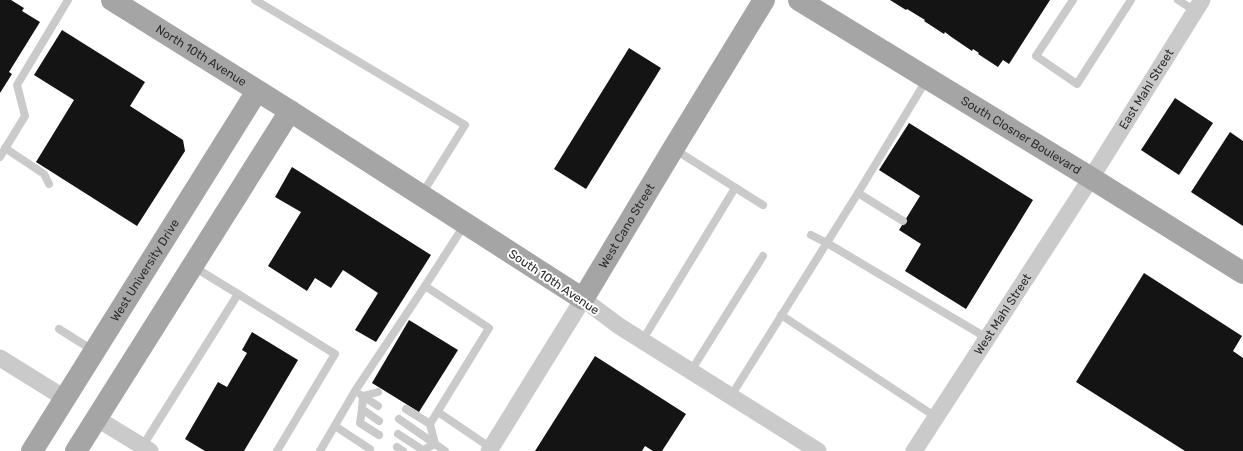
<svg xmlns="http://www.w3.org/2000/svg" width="1243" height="451" font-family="Rubik,sans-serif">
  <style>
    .building { fill: #141414 }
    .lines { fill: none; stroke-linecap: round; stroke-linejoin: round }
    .lane { stroke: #cacaca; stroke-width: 8 }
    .street { stroke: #cacaca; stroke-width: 17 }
    .primary { stroke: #a5a5a5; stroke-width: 22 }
    .labels { text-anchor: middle; stroke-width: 4; stroke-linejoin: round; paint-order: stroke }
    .street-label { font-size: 12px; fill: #2d2d2d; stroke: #fff }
  </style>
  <rect width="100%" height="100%" fill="#fff"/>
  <g class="building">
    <path d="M 0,0 L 11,0 L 24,8 L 22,11 L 40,22 L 9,72 L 12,74 L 0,93 Z"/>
    <path d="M 890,0 L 1050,0 L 1009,64 L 1003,60 L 998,67 L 978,54 L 979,53 L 973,49 L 972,51 L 950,36 L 945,32 L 944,34 L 924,21 L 925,20 L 907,9 L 906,10 Z"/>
    <path d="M 62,30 L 145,82 L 130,106 L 183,140 L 185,151 L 137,226 L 36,162 L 74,100 L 34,75 Z"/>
    <path d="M 629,48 L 661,68 L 586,189 L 554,169 Z"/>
    <path d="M 1175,98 L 1213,123 L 1179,175 L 1141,150 Z"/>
    <path d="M 909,123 L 1033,200 L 966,309 L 905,271 L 921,244 L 899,230 L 920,196 L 879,170 Z"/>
    <path d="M 1230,132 L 1243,141 L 1243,226 L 1191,192 Z"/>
    <path d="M 292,167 L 431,255 L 376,342 L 355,330 L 378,293 L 343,270 L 331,288 L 315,278 L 307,291 L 268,266 L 301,212 L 275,197 Z"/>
    <path d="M 1144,273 L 1242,336 L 1233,351 L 1243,358 L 1243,451 L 1185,451 L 1076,382 Z"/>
    <path d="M 409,320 L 458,350 L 419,412 L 372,383 Z"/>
    <path d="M 252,332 L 298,360 L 244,451 L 205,451 L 185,439 L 218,382 L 227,387 L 247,353 L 242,350 Z"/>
    <path d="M 595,356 L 686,414 L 662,451 L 653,451 L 645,446 L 642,451 L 535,451 Z"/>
  </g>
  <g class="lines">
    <g class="lane">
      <path d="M 255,0 L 465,125 L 422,194"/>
      <path d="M 1073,0 L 1036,56 L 1077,84 L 1131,0"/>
      <path d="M 1178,0 L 1195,11"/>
      <path d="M 5,148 L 44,174 L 49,184"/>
      <path d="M 674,149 L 763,205"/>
      <path d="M 0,157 L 25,116 L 17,85 L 68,0"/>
      <path d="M 858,193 L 903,221"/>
      <path d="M 811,235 L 827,243 L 987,338"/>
      <path d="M 238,294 L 335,354 L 277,451"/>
      <path d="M 781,315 L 936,417"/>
      <path d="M 59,329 L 94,351"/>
      <path d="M 642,341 L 735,188"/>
      <path d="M 691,371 L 763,256"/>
      <path d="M 378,392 L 363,396 L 362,409 L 379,421"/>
      <path d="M 361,395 L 378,406"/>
      <path d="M 731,396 L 858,193 L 927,79"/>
      <path d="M 362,409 L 360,423 L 379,435"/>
      <path d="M 406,409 L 430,424 L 435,444 L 445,451"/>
      <path d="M 438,412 L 491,448"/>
      <path d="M 430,424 L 489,328 L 425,286 L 465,224"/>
      <path d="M 335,426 L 370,449"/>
      <path d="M 398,434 L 423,450 L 435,444 L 399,419"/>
      <path d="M 142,447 L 238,294 L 194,267"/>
      <path d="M 397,447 L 403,451"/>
      <path d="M 320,451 L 355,391 L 425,286"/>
    </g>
    <g class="street">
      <path d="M 0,358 L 66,399"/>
      <path d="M 96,418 L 150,451"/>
      <path d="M 489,451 L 583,299 L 619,326 L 818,451"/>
      <path id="s1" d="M 914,451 L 1091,178 L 1202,0"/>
    </g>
    <g class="primary">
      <path id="s2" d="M 112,0 L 290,111 L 583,299 L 673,149 L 764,0"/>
      <path id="s3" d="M 799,0 L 1091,178 L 1243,273"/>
      <path id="s4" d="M 32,451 L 257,91"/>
      <path d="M 76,451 L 290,111"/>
    </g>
  </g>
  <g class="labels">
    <g class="street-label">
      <text dy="4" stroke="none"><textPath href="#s2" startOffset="105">North 10th Avenue</textPath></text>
      <text dy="4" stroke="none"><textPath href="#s1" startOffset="430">East Mahl Street</textPath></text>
      <text dy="4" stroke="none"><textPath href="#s3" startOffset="260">South Closner Boulevard</textPath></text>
      <text dy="4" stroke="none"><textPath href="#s2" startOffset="643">West Cano Street</textPath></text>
      <text dy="4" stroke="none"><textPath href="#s4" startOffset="213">West University Drive</textPath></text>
      <text transform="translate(554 282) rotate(34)" y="4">South 10th Avenue</text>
      <text dy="4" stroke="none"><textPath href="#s1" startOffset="163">West Mahl Street</textPath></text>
    </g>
  </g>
</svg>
